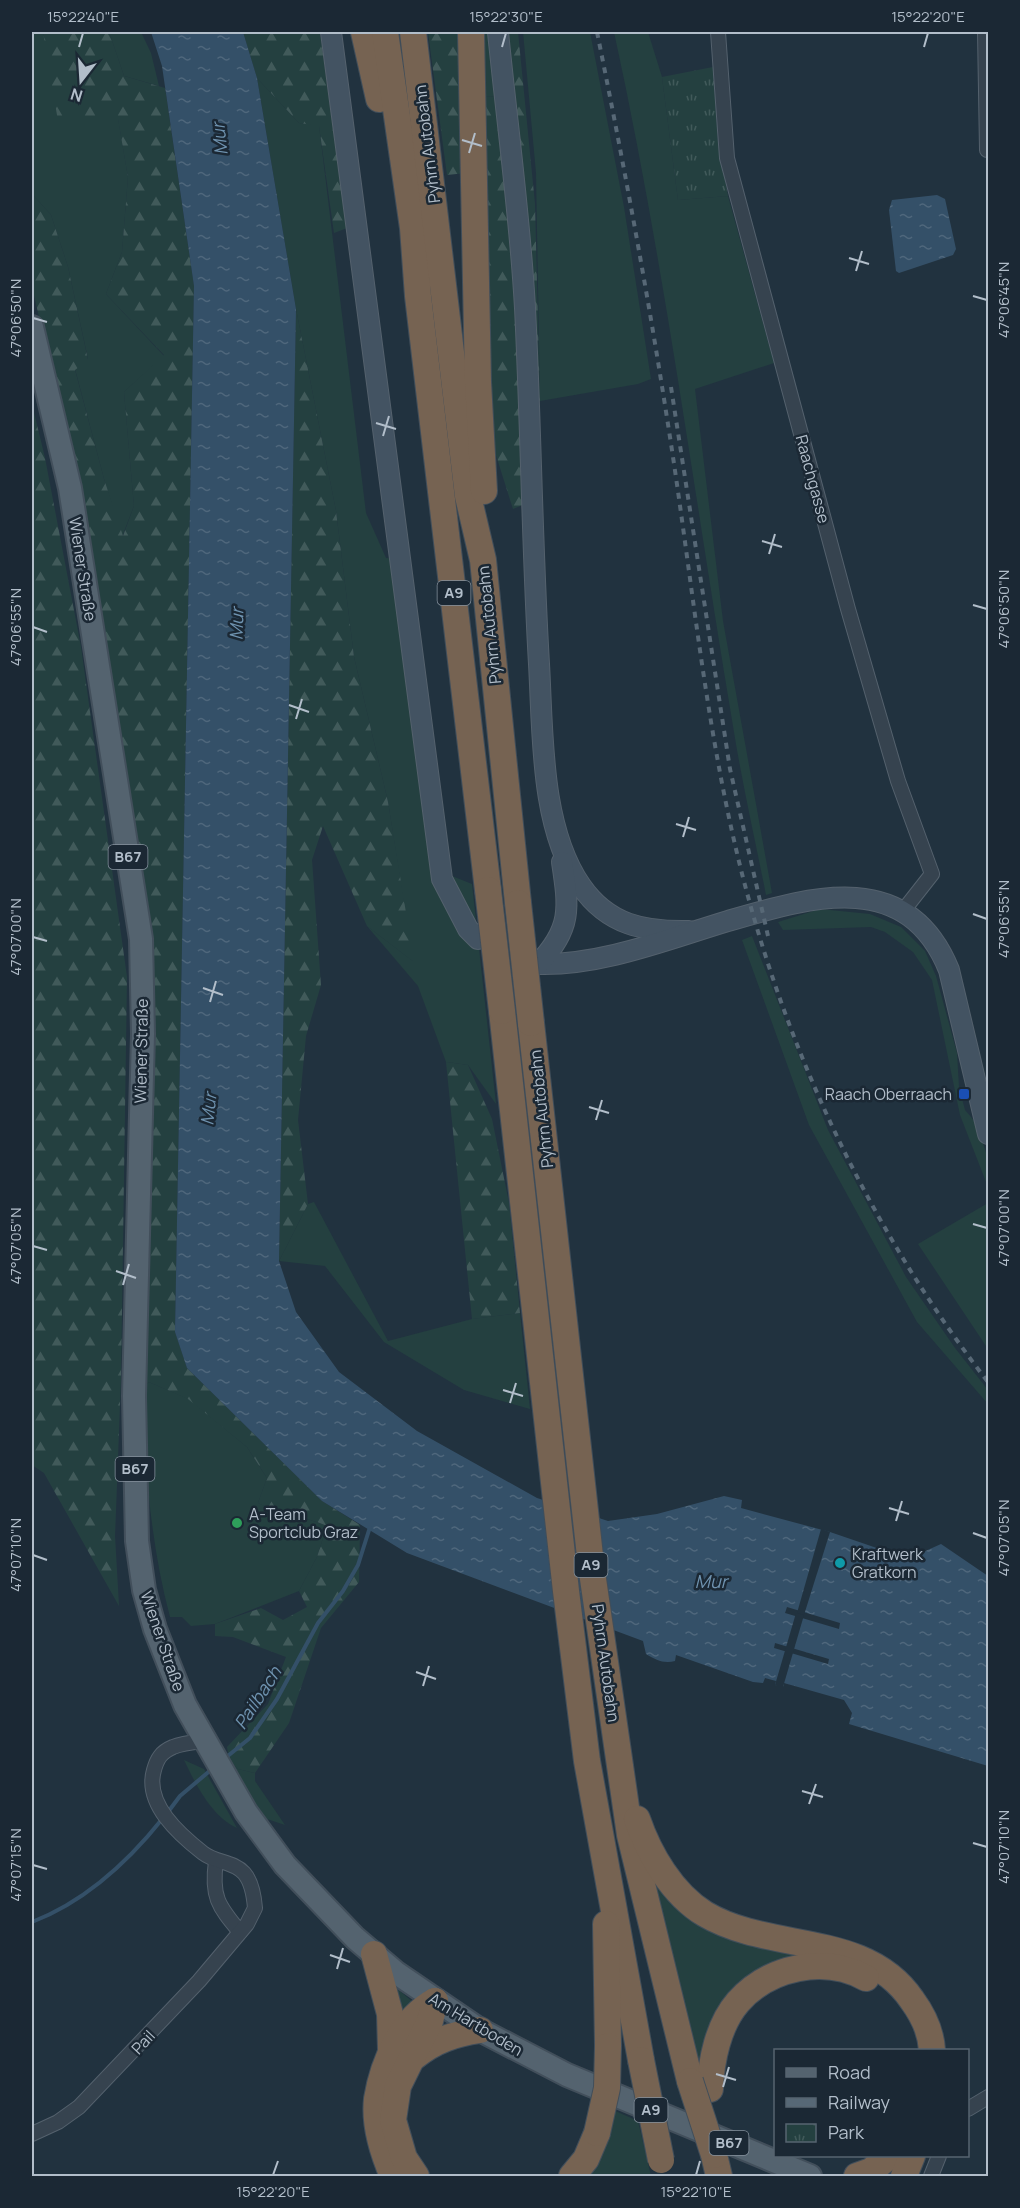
<svg xmlns="http://www.w3.org/2000/svg" width="1020" height="2208" font-family="Manrope,sans-serif">
  <style>
    .grass { fill: #244040 }
    .forest { fill: url(#forest-firs) }
    .park { fill: url(#park-tufts) }
    .water { fill: url(#water-ripples); fill-rule: evenodd }
    .pier { fill: #21323f }
    .lines { fill: none; stroke-linecap: round; stroke-linejoin: round }
    .stream { stroke: #345068; stroke-width: 4 }
    .minor-casing { stroke: #54616d; stroke-width: 16 }
    .secondary-casing { stroke: #54616d; stroke-width: 22 }
    .primary-casing { stroke: #424f5b; stroke-width: 26 }
    .motorway-casing { stroke: #414e5a; stroke-width: 28 }
    .minor { stroke: #36434f; stroke-width: 14 }
    .secondary { stroke: #435362; stroke-width: 20 }
    .primary { stroke: #54636f; stroke-width: 22 }
    .motorway { stroke: #766352; stroke-width: 26 }
    .rail { stroke: #576876; stroke-width: 4; stroke-dasharray: 6 6; stroke-linecap: butt }
    .motorway-bridge-casing { stroke: #414e5a; stroke-width: 28; stroke-linecap: butt }
    .motorway-bridge { stroke: #766352; stroke-width: 26 }
    .ticks { fill: none; stroke: #b2beca; stroke-width: 2 }
    .transit-dot { fill: #1a4fb4; stroke: #1b2834; stroke-width: 2 }
    .leisure-dot { fill: #2e9e5b; stroke: #1b2834; stroke-width: 2 }
    .culture-dot { fill: #0f9aa8; stroke: #1b2834; stroke-width: 2 }
    .labels { text-anchor: middle; stroke-width: 5; stroke-linejoin: round; paint-order: stroke }
    .shield { fill: #1b2834; stroke: #85919d; stroke-width: 1.5 }
    .shield-label { font-size: 15px; font-weight: bold; fill: #b2beca }
    .street-label { font-size: 16px; fill: #b2beca; stroke: #1b2834 }
    .poi-label { font-size: 16px; fill: #b2beca; stroke: #1b2834; text-anchor: start }
    .water-label { font-size: 18px; font-style: italic; fill: #6f93b0; stroke: #1b2834 }
    .neatline { fill: none; stroke: #b2beca; stroke-width: 2 }
    .ticks-label { font-size: 15px; text-anchor: middle; fill: #b2beca }
  </style>
  <defs>
    <pattern id="forest-firs" width="22" height="20" patternUnits="userSpaceOnUse" patternTransform="scale(1.5)"><rect width="22" height="20" fill="#244040"/><path d="M5 1l3.5 6h-7zM16 11l3.5 6h-7z" fill="#415a5a"/></pattern>
    <pattern id="park-tufts" width="24" height="20" patternUnits="userSpaceOnUse" patternTransform="scale(1.5)"><rect width="24" height="20" fill="#244040"/><path d="M3 7l-1-3M5 7V3M7 7l1-3M15 17l-1-3M17 17v-4M19 17l1-3" fill="none" stroke="#415a5a"/></pattern>
    <pattern id="water-ripples" width="26" height="14" patternUnits="userSpaceOnUse" patternTransform="scale(1.5)"><rect width="26" height="14" fill="#345068"/><path d="M2 4q2-2 4 0t4 0M15 11q2-2 4 0t4 0" fill="none" stroke="#4f677c"/></pattern>
  </defs>
  <rect width="100%" height="100%" fill="#21323f"/>
  <g class="grass">
    <path d="M 32,32 L 43,32 L 48,51 L 118,118 L 128,177 L 122,252 L 106,294 L 164,356 L 124,392 L 134,506 L 122,537 L 104,479 L 75,369 L 88,359 L 68,267 L 51,215 L 32,194 Z"/>
    <path d="M 109,32 L 141,32 L 151,53 L 159,86 L 124,76 Z"/>
    <path d="M 480,32 L 491,32 L 498,97 L 483,96 Z"/>
    <path d="M 523,32 L 590,32 L 624,207 L 651,379 L 638,384 L 540,401 L 536,173 Z"/>
    <path d="M 614,32 L 648,32 L 662,77 L 678,200 L 728,196 L 774,363 L 695,389 L 723,621 L 772,893 L 766,895 C 755,839 742,783 733,726 C 694,494 664,261 614,32 Z"/>
    <path d="M 257,78 L 299,123 L 319,125 L 366,513 L 386,558 L 408,559 L 452,876 L 472,884 L 496,1104 L 468,1065 L 446,1062 L 418,986 L 367,926 L 413,961 L 388,802 L 354,657 L 336,511 L 296,309 Z"/>
    <path d="M 820,909 L 870,914 L 901,927 L 925,951 L 936,976 L 957,1053 L 959,1087 L 965,1110 L 977,1124 L 988,1159 L 988,1187 L 960,1115 L 932,980 L 913,952 L 885,932 L 871,927 L 783,930 L 778,922 Z"/>
    <path d="M 752,936 L 828,1130 L 906,1277 L 955,1348 L 988,1390 L 988,1404 L 917,1322 L 809,1125 L 742,940 Z"/>
    <path d="M 314,1202 L 388,1341 L 472,1319 L 520,1313 L 530,1409 L 464,1390 L 384,1342 L 325,1266 L 279,1261 L 308,1204 Z"/>
    <path d="M 988,1203 L 988,1349 L 918,1244 Z"/>
    <path d="M 149,1382 L 189,1399 L 247,1447 L 267,1478 L 258,1503 C 281,1514 303,1516 327,1526 L 317,1557 L 299,1591 L 215,1624 L 191,1626 L 182,1617 L 170,1617 C 150,1542 145,1466 142,1389 Z"/>
    <path d="M 216,1751 L 238,1769 L 255,1773 L 255,1781 L 285,1825 L 261,1817 Z"/>
    <path d="M 184,1760 L 204,1769 L 237,1828 C 212,1817 196,1785 184,1760 Z"/>
    <path d="M 654,1879 L 667,1889 L 871,1969 L 912,2017 L 880,1980 L 767,1971 L 701,2080 Z"/>
    <path d="M 394,1986 L 414,2003 L 400,2025 Z"/>
    <path d="M 613,2110 L 638,2121 L 651,2176 L 584,2176 Z"/>
  </g>
  <g class="forest">
    <path d="M 43,32 L 109,32 L 124,76 L 165,88 L 194,286 L 175,1332 L 187,1368 L 322,1501 L 360,1525 L 359,1582 L 321,1628 L 289,1723 L 255,1773 L 238,1769 L 230,1762 L 227,1747 L 268,1704 L 286,1657 L 233,1637 L 215,1636 L 215,1624 L 261,1608 L 283,1620 L 307,1607 L 299,1591 L 317,1557 L 327,1526 C 302,1515 282,1515 258,1503 L 267,1478 L 247,1447 L 188,1399 L 149,1382 L 142,1389 L 143,893 L 88,526 L 32,287 L 32,194 L 51,215 L 68,267 L 88,360 L 75,370 L 104,479 L 123,536 L 134,506 L 124,392 L 164,355 L 106,294 L 122,252 L 128,177 L 118,119 L 58,121 Z"/>
    <path d="M 243,32 L 320,32 L 347,228 L 334,233 L 319,126 L 299,123 L 257,78 Z"/>
    <path d="M 428,32 L 460,32 L 466,173 L 447,175 Z"/>
    <path d="M 504,32 L 518,32 L 535,204 L 540,401 L 533,400 Z"/>
    <path d="M 483,96 L 498,97 L 515,273 L 525,504 L 513,509 L 489,433 Z"/>
    <path d="M 296,309 L 336,511 L 354,657 L 388,802 L 414,962 L 367,926 L 323,826 L 312,860 L 321,985 L 306,1036 L 298,1120 L 308,1204 L 279,1261 Z"/>
    <path d="M 32,404 L 45,458 L 81,647 L 127,977 L 121,1379 L 115,1536 L 119,1606 L 44,1473 L 32,1465 Z"/>
    <path d="M 446,1062 L 468,1065 L 492,1119 L 509,1203 L 520,1313 L 472,1319 Z"/>
  </g>
  <path class="park" d="M 713,67 L 718,142 L 728,196 L 678,200 L 662,77 Z"/>
  <g class="water">
    <path d="M 151,32 L 243,32 L 257,78 L 296,309 L 279,1261 L 296,1312 L 339,1372 L 417,1431 L 537,1498 L 608,1521 L 657,1514 L 724,1496 L 742,1500 L 741,1508 L 830,1532 L 903,1557 L 921,1553 L 941,1544 L 988,1576 L 988,1766 L 849,1724 L 852,1713 L 844,1700 L 784,1683 L 783,1687 L 775,1685 L 776,1681 L 765,1678 L 763,1683 L 753,1682 L 676,1655 L 675,1661 C 664,1664 656,1660 646,1654 L 643,1641 L 407,1553 L 322,1501 L 187,1368 L 175,1332 L 194,286 L 162,66 ZM 787,1607 L 840,1623 L 839,1629 L 785,1613 ZM 775,1643 L 829,1659 L 828,1664 L 774,1648 Z"/>
    <path d="M 937,195 L 945,199 L 956,249 L 953,255 L 899,273 L 896,271 L 889,210 L 892,200 Z"/>
  </g>
  <g class="pier">
    <path d="M 821,1529 L 830,1532 L 804,1615 L 797,1613 Z"/>
    <path d="M 796,1613 L 804,1615 L 783,1687 L 779,1687 L 775,1685 Z"/>
  </g>
  <g class="lines">
    <g class="stream">
      <path d="M 224,1759 L 250,1738 L 277,1699 L 318,1623 L 343,1591 L 358,1565 L 370,1527"/>
      <path d="M 168,1812 L 180,1796 L 212,1769"/>
      <path d="M 32,1922 C 84,1902 128,1862 163,1818"/>
    </g>
    <defs>
      <g id="minor">
        <path d="M 718,32 L 727,158 L 848,609 L 898,781 L 932,874 L 903,911"/>
        <path d="M 985,32 L 987,150"/>
        <path d="M 216,1861 C 211,1896 218,1906 240,1932"/>
        <path d="M 968,2109 L 988,2097"/>
        <path d="M 32,2134 L 58,2122 L 79,2107 L 199,1981 L 247,1924 L 255,1908 C 254,1896 252,1882 244,1873 C 233,1861 216,1863 203,1853 C 180,1835 144,1804 154,1770 C 157,1759 161,1752 173,1747 C 182,1743 195,1742 205,1741"/>
        <path d="M 931,2176 L 939,2156"/>
      </g>
      <g id="secondary">
        <path d="M 331,32 L 442,879 L 468,929 L 478,939"/>
        <path d="M 498,32 C 507,123 520,216 525,308 C 531,427 532,545 539,664 C 543,733 540,827 581,886 C 608,925 644,932 689,931"/>
        <path d="M 538,964 C 601,966 668,939 728,921 C 811,897 907,867 949,970 L 988,1134"/>
        <path d="M 538,964 C 572,929 569,908 562,862"/>
      </g>
      <path id="primary" d="M 32,327 L 70,488 L 141,939 L 143,1034 L 134,1396 L 137,1541 L 144,1590 L 155,1629 L 185,1705 L 246,1812 L 285,1865 L 355,1938 L 395,1972 L 480,2030 L 567,2075 L 810,2176"/>
      <g id="motorway">
        <path d="M 364,32 L 379,99"/>
        <path d="M 385,32 L 413,228 L 418,296 L 488,890"/>
        <path d="M 413,32 L 468,496 L 483,560 L 518,903"/>
        <path d="M 471,32 L 478,382 L 484,491"/>
        <path d="M 502,1011 L 566,1591 L 587,1761 L 641,2060"/>
        <path d="M 531,1023 L 591,1565 L 630,1835 L 690,2081"/>
        <path d="M 637,1819 C 649,1854 672,1894 705,1914 C 771,1953 865,1931 912,2000 C 923,2015 931,2032 932,2050"/>
        <path d="M 606,1924 L 608,2046"/>
        <path d="M 374,1954 L 390,2014 L 391,2051"/>
        <path d="M 414,2057 C 435,2040 454,2034 480,2030"/>
        <path d="M 710,2089 C 711,2061 718,2025 738,2002 C 769,1967 824,1955 866,1978"/>
        <path d="M 714,2155 L 719,2176"/>
        <path d="M 393,2176 C 383,2153 374,2125 377,2099 C 383,2062 402,2019 435,2001"/>
        <path d="M 416,2176 L 404,2158 L 393,2120 L 398,2086 L 430,2021 L 435,2001"/>
        <path d="M 572,2176 L 586,2159 L 597,2133"/>
        <path d="M 857,2176 L 871,2171 L 889,2156"/>
        <path d="M 904,2176 L 912,2156"/>
      </g>
    </defs>
    <use href="#minor" class="minor-casing"/>
    <use href="#secondary" class="secondary-casing"/>
    <use href="#primary" class="primary-casing"/>
    <use href="#motorway" class="motorway-casing"/>
    <use href="#minor" class="minor"/>
    <use href="#secondary" class="secondary"/>
    <use href="#primary" class="primary"/>
    <use href="#motorway" class="motorway"/>
    <g class="rail">
      <path d="M 597,32 C 623,160 647,289 667,418 C 690,562 703,708 736,849 C 781,1041 867,1226 988,1382"/>
      <path d="M 671,387 L 730,769 L 768,936"/>
    </g>
    <defs>
      <g id="motorway-bridge">
        <path d="M 488,890 L 502,1011"/>
        <path d="M 518,903 L 531,1023"/>
        <path d="M 641,2060 L 661,2160"/>
        <path d="M 690,2081 L 714,2155"/>
        <path d="M 597,2133 L 607,2088 L 608,2046"/>
      </g>
    </defs>
    <use href="#motorway-bridge" class="motorway-bridge-casing"/>
    <use href="#motorway-bridge" class="motorway-bridge"/>
  </g>
  <path class="ticks" d="M 79,47 L 83,33M 502,47 L 506,33M 924,47 L 928,33M 462,140 L 482,146M 469,153 L 475,133M 849,258 L 869,264M 856,271 L 862,251M 973,296 L 987,300M 33,318 L 47,322M 376,423 L 396,429M 383,436 L 389,416M 762,541 L 782,547M 769,554 L 775,534M 973,605 L 987,609M 33,627 L 47,632M 289,705 L 309,712M 296,719 L 302,699M 676,824 L 696,830M 683,837 L 689,817M 973,914 L 987,919M 33,937 L 47,941M 203,988 L 223,995M 210,1002 L 216,981M 589,1107 L 609,1113M 596,1120 L 602,1100M 973,1224 L 987,1228M 33,1246 L 47,1250M 116,1271 L 136,1278M 123,1285 L 129,1264M 503,1390 L 523,1396M 510,1403 L 516,1383M 889,1508 L 909,1514M 896,1521 L 902,1501M 973,1533 L 987,1538M 33,1555 L 47,1560M 416,1672 L 436,1679M 423,1686 L 429,1666M 802,1791 L 823,1797M 809,1804 L 816,1784M 973,1843 L 987,1847M 33,1865 L 47,1869M 330,1955 L 350,1962M 337,1969 L 343,1948M 716,2074 L 736,2080M 723,2087 L 729,2067M 273,2175 L 278,2161M 696,2175 L 700,2161"/>
  <rect class="transit-dot" x="958" y="1088" width="12" height="12" rx="3"/>
  <circle class="leisure-dot" cx="237" cy="1523" r="6"/>
  <circle class="culture-dot" cx="840" cy="1563" r="6"/>
  <g class="labels">
    <g class="shield">
      <rect x="437.5" y="581" width="33" height="24" rx="4.5"/>
      <rect x="108.5" y="845" width="39" height="24" rx="4.5"/>
      <rect x="115.5" y="1457" width="39" height="24" rx="4.5"/>
      <rect x="574.5" y="1553" width="33" height="24" rx="4.5"/>
      <rect x="634.5" y="2098" width="33" height="24" rx="4.5"/>
      <rect x="709.5" y="2131" width="39" height="24" rx="4.5"/>
    </g>
    <g class="shield-label">
      <text x="454" y="598">A9</text>
      <text x="128" y="862">B67</text>
      <text x="135" y="1474">B67</text>
      <text x="591" y="1570">A9</text>
      <text x="651" y="2115">A9</text>
      <text x="729" y="2148">B67</text>
    </g>
    <g class="street-label">
      <text transform="translate(427 144) rotate(-97)" y="6">Pyhrn Autobahn</text>
      <text transform="translate(813 479) rotate(75)" y="6">Raachgasse</text>
      <text transform="translate(83 569) rotate(81)" y="6">Wiener Straße</text>
      <text transform="translate(489 625) rotate(-96)" y="6">Pyhrn Autobahn</text>
      <text transform="translate(141 1051) rotate(-89)" y="6">Wiener Straße</text>
      <text transform="translate(541 1109) rotate(-96)" y="6">Pyhrn Autobahn</text>
      <text transform="translate(163 1641) rotate(71)" y="6">Wiener Straße</text>
      <text transform="translate(606 1663) rotate(82)" y="6">Pyhrn Autobahn</text>
      <text transform="translate(476 2024) rotate(31)" y="6">Am Hartboden</text>
      <text transform="translate(143 2042) rotate(-47)" y="6">Pail</text>
    </g>
    <g class="poi-label">
      <text x="952" y="1100" text-anchor="end">Raach Oberraach</text>
      <text x="249" y="1520">A-Team<tspan x="249" dy="18">Sportclub Graz</tspan></text>
      <text x="852" y="1560">Kraftwerk<tspan x="852" dy="18">Gratkorn</tspan></text>
    </g>
    <g class="water-label">
      <text transform="translate(220 139) rotate(-96)" y="6">Mur</text>
      <text transform="translate(237 624) rotate(-88)" y="6">Mur</text>
      <text transform="translate(209 1109) rotate(-84)" y="6">Mur</text>
      <text x="711" y="1588">Mur</text>
      <text transform="translate(258 1698) rotate(-57)" y="6">Pailbach</text>
    </g>
  </g>
  <rect width="1020" height="2208" fill="none" stroke="#1b2834" stroke-width="66"/>
  <rect x="774" y="2049" width="195" height="108" fill="#1b2834" stroke="#576470" stroke-width="1.5"/>
  <rect x="786" y="2068" width="30" height="9" fill="#54636f" stroke="#576470" stroke-width="1.5"/>
  <text x="828" y="2079" font-size="18" fill="#b2beca">Road</text>
  <rect x="786" y="2098" width="30" height="9" fill="#576876" stroke="#576470" stroke-width="1.5"/>
  <text x="828" y="2109" font-size="18" fill="#b2beca">Railway</text>
  <rect x="786" y="2124" width="30" height="18" fill="url(#park-tufts)" stroke="#576470" stroke-width="1.5"/>
  <text x="828" y="2139" font-size="18" fill="#b2beca">Park</text>
  <g transform="translate(81 81) rotate(197)" stroke="#1b2834" stroke-width="4.5" paint-order="stroke">
  <path d="M0-4.5L10 22L0 15L-10 22Z" fill="#b2beca"/>
  <text y="-9" font-size="16" font-weight="bold" text-anchor="middle" fill="#b2beca">N</text>
  </g>
  <rect x="33" y="33" width="954" height="2142" class="neatline"/>
  <g class="ticks-label">
    <text x="83" y="22">15°22'40"E</text>
    <text x="506" y="22">15°22'30"E</text>
    <text x="928" y="22">15°22'20"E</text>
    <text transform="translate(1004 300) rotate(-90)" y="5">47°06'45"N</text>
    <text transform="translate(16 318) rotate(-90)" y="5">47°06'50"N</text>
    <text transform="translate(1004 609) rotate(-90)" y="5">47°06'50"N</text>
    <text transform="translate(16 627) rotate(-90)" y="5">47°06'55"N</text>
    <text transform="translate(1004 919) rotate(-90)" y="5">47°06'55"N</text>
    <text transform="translate(16 937) rotate(-90)" y="5">47°07'00"N</text>
    <text transform="translate(1004 1228) rotate(-90)" y="5">47°07'00"N</text>
    <text transform="translate(16 1246) rotate(-90)" y="5">47°07'05"N</text>
    <text transform="translate(1004 1538) rotate(-90)" y="5">47°07'05"N</text>
    <text transform="translate(16 1555) rotate(-90)" y="5">47°07'10"N</text>
    <text transform="translate(1004 1847) rotate(-90)" y="5">47°07'10"N</text>
    <text transform="translate(16 1865) rotate(-90)" y="5">47°07'15"N</text>
    <text x="273" y="2197">15°22'20"E</text>
    <text x="696" y="2197">15°22'10"E</text>
  </g>
</svg>
